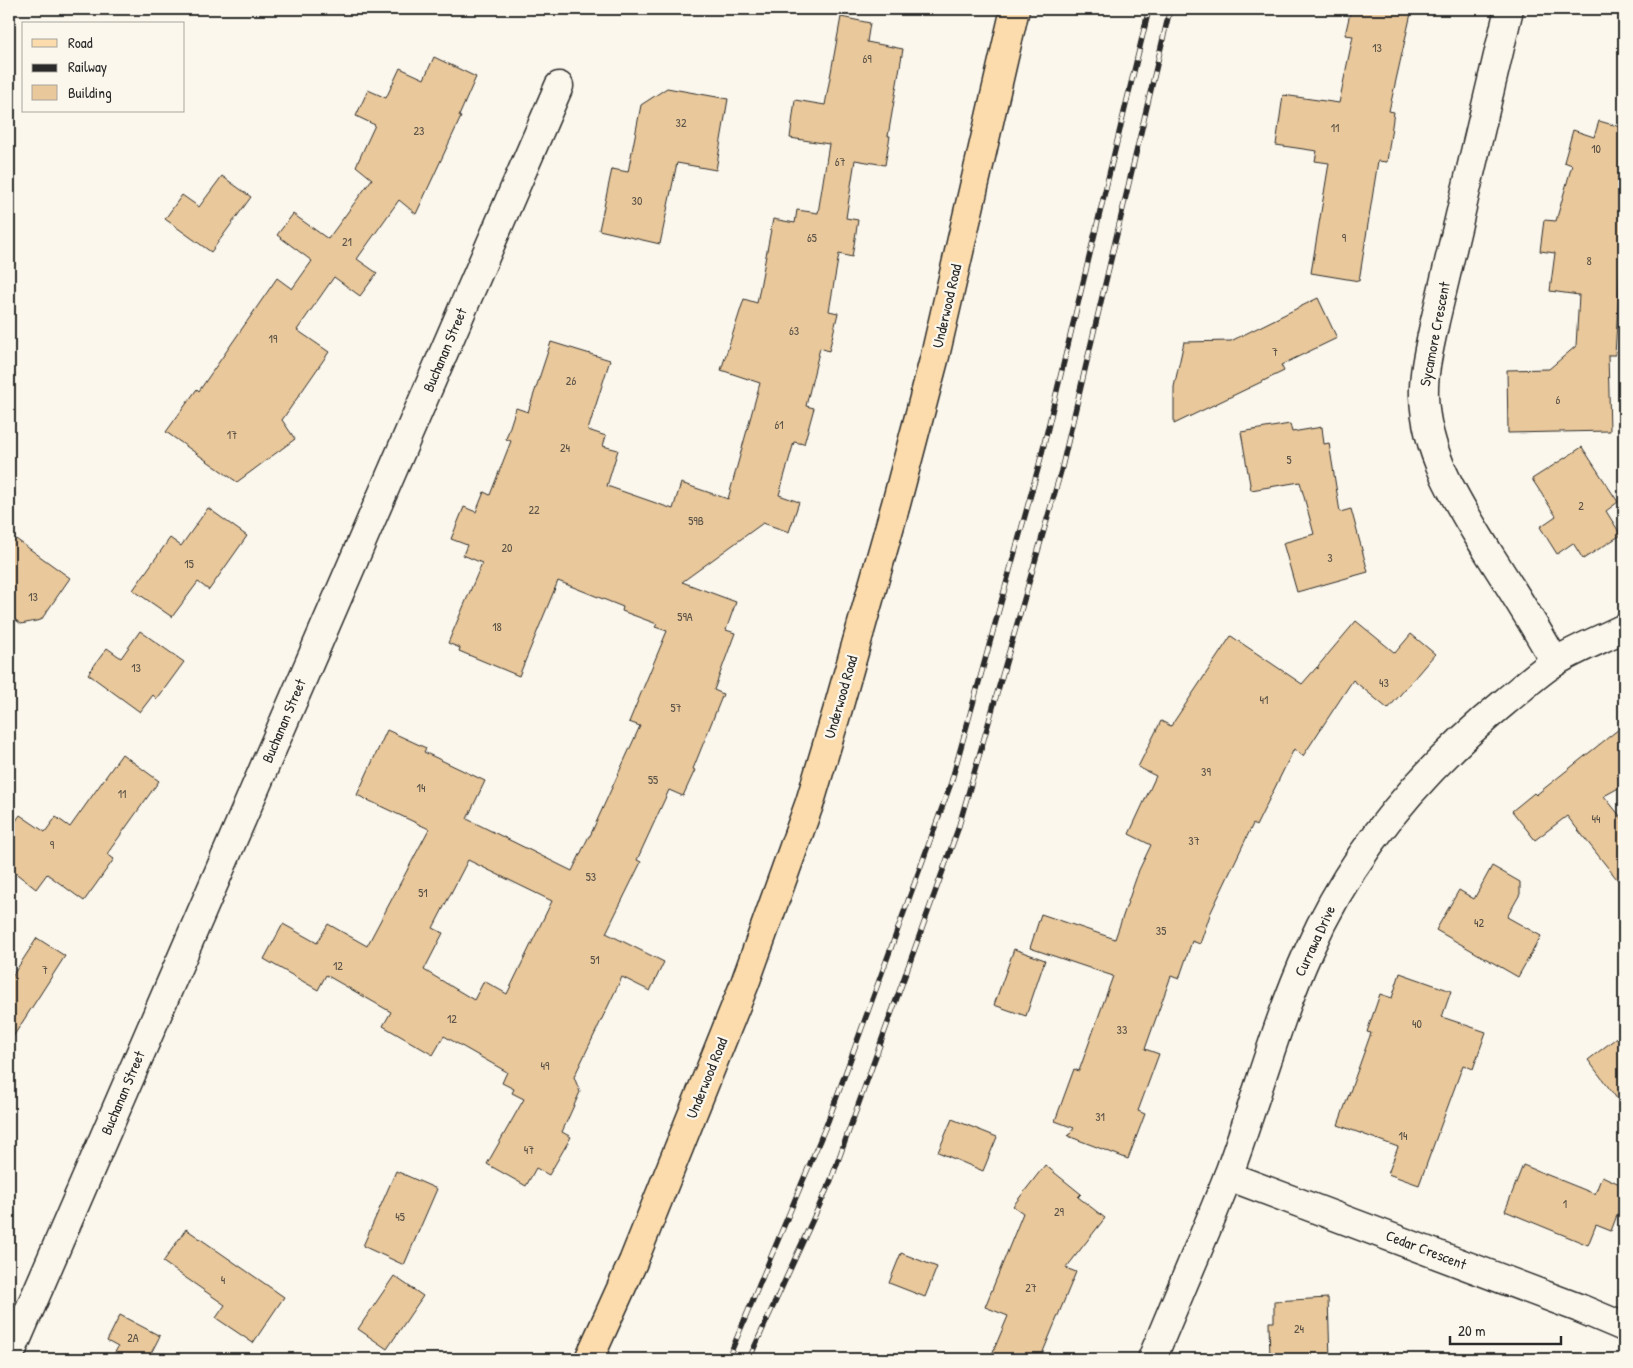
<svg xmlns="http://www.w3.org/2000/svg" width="1633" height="1368" font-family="'Patrick Hand',sans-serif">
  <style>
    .building { fill: #e9c89b; stroke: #2b2b2b; fill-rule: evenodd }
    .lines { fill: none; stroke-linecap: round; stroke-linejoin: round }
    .minor-casing { stroke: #2b2b2b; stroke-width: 31 }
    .major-casing { stroke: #2b2b2b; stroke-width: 31 }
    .minor { stroke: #fbf7ec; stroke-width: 28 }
    .major { stroke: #fcdcac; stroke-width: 28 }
    .rail-casing { stroke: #2b2b2b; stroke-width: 5.5 }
    .rail { stroke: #fbf7ec; stroke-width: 4; stroke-dasharray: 11; stroke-linecap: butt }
    .labels { text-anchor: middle; stroke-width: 4.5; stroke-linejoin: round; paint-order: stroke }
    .number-label { font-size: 12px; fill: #5a5247 }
    .street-label { font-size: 15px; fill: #2b2b2b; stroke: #fbf7ec }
  </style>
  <rect width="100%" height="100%" fill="#fbf7ec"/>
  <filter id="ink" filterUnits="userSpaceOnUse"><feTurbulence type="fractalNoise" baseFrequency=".02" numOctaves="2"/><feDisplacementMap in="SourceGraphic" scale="10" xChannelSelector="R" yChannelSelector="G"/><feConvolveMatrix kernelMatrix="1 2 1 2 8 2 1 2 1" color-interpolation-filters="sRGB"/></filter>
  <g filter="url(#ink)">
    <g class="building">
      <path d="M 1351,9 L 1412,9 L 1389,111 L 1394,112 L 1387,162 L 1378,161 L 1359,281 L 1311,273 L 1329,163 L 1315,161 L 1317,151 L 1276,145 L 1283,95 L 1339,103 L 1353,36 L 1345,35 Z"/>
      <path d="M 841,17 L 870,23 L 867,42 L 903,49 L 888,136 L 890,136 L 885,165 L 855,160 L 846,218 L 858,220 L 852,257 L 839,254 L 829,311 L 838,313 L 829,351 L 820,348 L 806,406 L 814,408 L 804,444 L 794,442 L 779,495 L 799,502 L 789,532 L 763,523 L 682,582 L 736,602 L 726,630 L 735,633 L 714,690 L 723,694 L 693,769 L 695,770 L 683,796 L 669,790 L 637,860 L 641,862 L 606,933 L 664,962 L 650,991 L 622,977 L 574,1077 L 580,1092 L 562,1132 L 571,1137 L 549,1175 L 536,1168 L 526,1186 L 487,1164 L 524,1099 L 512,1093 L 514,1089 L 502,1083 L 507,1072 L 444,1036 L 433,1055 L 383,1026 L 391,1012 L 326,975 L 318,990 L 264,959 L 283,924 L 317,943 L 328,924 L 367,946 L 429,829 L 357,795 L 387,730 L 426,748 L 424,752 L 485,781 L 467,819 L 572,871 L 589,836 L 590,836 L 640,726 L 629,722 L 667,631 L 655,627 L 657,624 L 622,611 L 623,607 L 558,581 L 519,676 L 459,651 L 460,648 L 448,643 L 482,563 L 463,555 L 467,545 L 451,539 L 464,507 L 476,512 L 484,492 L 490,495 L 511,441 L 506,439 L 516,408 L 528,412 L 551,342 L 610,360 L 588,430 L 606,436 L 603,446 L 618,450 L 607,486 L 673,509 L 681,483 L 728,499 L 760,383 L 721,370 L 744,299 L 757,303 L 773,219 L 795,223 L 797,210 L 818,213 L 829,144 L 790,138 L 795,100 L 825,105 ZM 468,860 L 552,901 L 507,994 L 484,981 L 474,1000 L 424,970 L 443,933 L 433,928 Z"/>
      <path d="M 434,57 L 476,77 L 459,116 L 461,117 L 416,214 L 399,200 L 357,259 L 377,273 L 360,296 L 334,277 L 297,330 L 329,352 L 282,420 L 295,439 L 237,482 L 166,432 L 197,389 L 199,391 L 277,278 L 292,289 L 312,261 L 277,235 L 293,214 L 328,239 L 372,179 L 356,166 L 375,125 L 356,116 L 368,90 L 386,98 L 400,68 L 424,79 Z"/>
      <path d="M 667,88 L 728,99 L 716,170 L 677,163 L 660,244 L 599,230 L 612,169 L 628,172 L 641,105 Z"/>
      <path d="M 1599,121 L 1624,128 L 1624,272 L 1620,272 L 1615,355 L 1608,355 L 1610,431 L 1508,433 L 1507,370 L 1549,369 L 1576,346 L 1579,295 L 1550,291 L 1555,253 L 1540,251 L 1544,220 L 1556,221 L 1572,165 L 1564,162 L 1573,130 L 1594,137 Z"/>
      <path d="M 222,176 L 251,197 L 211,252 L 165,219 L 182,195 L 199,207 Z"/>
      <path d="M 1318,298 L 1337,338 L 1281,365 L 1284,371 L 1174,424 L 1174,387 L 1184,342 L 1231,341 Z"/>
      <path d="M 1290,424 L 1292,432 L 1322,427 L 1324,444 L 1329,443 L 1340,512 L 1351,509 L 1368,572 L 1297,592 L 1283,543 L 1314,534 L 1300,482 L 1251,490 L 1241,432 Z"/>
      <path d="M 1582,447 L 1618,502 L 1606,511 L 1621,535 L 1583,559 L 1573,543 L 1557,554 L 1540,527 L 1556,516 L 1532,479 Z"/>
      <path d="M 208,508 L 247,536 L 209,590 L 198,582 L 172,617 L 133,590 L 170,538 L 181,546 Z"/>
      <path d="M 9,534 L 70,578 L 41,620 L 21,624 L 9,615 Z"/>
      <path d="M 1356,621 L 1395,653 L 1411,634 L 1435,654 L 1388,709 L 1353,680 L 1303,756 L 1294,749 L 1256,826 L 1253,824 L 1211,912 L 1200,944 L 1192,941 L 1179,979 L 1171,976 L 1145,1049 L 1159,1054 L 1138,1111 L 1145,1114 L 1128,1159 L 1068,1136 L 1074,1128 L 1055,1121 L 1074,1069 L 1079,1071 L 1113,976 L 1030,948 L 1041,914 L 1115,939 L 1139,870 L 1151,845 L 1129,834 L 1156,776 L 1138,767 L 1161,721 L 1171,726 L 1231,636 L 1302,684 L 1317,667 L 1318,669 L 1318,666 Z"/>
      <path d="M 140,631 L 184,662 L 157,699 L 153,695 L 140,712 L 88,674 L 107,648 L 121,658 Z"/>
      <path d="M 1624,725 L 1624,785 L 1604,796 L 1624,821 L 1624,888 L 1567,816 L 1535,840 L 1512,811 L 1534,793 L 1536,795 Z"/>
      <path d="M 122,754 L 159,781 L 107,854 L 114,859 L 84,901 L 47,874 L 36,889 L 9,868 L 9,831 L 20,815 L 45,832 L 56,817 L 70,827 Z"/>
      <path d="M 1492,866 L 1520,882 L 1520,894 L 1507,917 L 1541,936 L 1518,977 L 1436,930 L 1459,890 L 1474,899 Z"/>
      <path d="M 37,938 L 65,956 L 9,1043 L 9,981 Z"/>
      <path d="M 1014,949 L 1045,960 L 1026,1016 L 994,1005 Z"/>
      <path d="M 1400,973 L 1451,991 L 1442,1017 L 1486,1032 L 1473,1069 L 1463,1065 L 1419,1185 L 1388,1174 L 1398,1147 L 1338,1125 L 1371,1033 L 1367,1032 L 1380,994 L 1392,998 Z"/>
      <path d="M 1624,1032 L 1624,1108 L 1588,1060 Z"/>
      <path d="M 952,1119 L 997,1137 L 983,1171 L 938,1152 Z"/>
      <path d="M 1045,1165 L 1081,1194 L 1078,1197 L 1105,1218 L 1066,1268 L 1076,1272 L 1040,1359 L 990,1359 L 1008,1316 L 985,1307 L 1023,1213 L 1013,1206 Z"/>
      <path d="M 1523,1165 L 1595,1194 L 1602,1176 L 1624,1186 L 1624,1197 L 1611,1231 L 1596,1225 L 1588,1245 L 1505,1211 Z"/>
      <path d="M 396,1171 L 437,1189 L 404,1265 L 363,1246 Z"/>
      <path d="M 186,1229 L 284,1297 L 253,1343 L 216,1318 L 225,1305 L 163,1262 Z"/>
      <path d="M 901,1253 L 937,1267 L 925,1297 L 889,1283 Z"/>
      <path d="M 394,1276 L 423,1296 L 387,1349 L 358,1329 Z"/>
      <path d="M 1328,1298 L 1330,1359 L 1270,1359 L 1269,1322 L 1274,1322 L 1274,1301 Z"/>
      <path d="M 120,1315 L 160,1336 L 148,1359 L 111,1359 L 118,1347 L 107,1341 Z"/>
    </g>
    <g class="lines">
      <defs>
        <g id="minor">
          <path d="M 1509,9 L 1435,321 C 1430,345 1423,372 1424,396 C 1426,455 1458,503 1488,552 C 1511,588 1534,624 1555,662"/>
          <path d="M 1228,1176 L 1579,1308 L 1624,1327"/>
          <path d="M 9,1357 L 559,86"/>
          <path d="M 1152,1359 C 1177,1298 1204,1237 1228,1176 C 1256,1101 1276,1023 1309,950 C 1352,852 1423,769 1506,701 C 1522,688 1538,673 1555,662 C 1576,649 1602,639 1624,628"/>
        </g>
        <path id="major" d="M 589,1359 L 633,1262 L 745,983 L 810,802 L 839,705 L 896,504 L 935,356 L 1015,9"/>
      </defs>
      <use href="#minor" class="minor-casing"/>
      <use href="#major" class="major-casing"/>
      <use href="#minor" class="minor"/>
      <use href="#major" class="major"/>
      <defs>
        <g id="rail">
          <path d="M 728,1359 L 828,1121 L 951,783 L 1039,465 L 1149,9"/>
          <path d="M 749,1359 L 831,1180 L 958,829 L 1061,471 L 1170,9"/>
        </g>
      </defs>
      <use href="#rail" class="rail-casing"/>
      <use href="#rail" class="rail"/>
    </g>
  </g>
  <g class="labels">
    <g class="number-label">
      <text x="1377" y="52">13</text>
      <text x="867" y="63">69</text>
      <text x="681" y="127">32</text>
      <text x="1335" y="132">11</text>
      <text x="419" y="135">23</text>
      <text x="1596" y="153">10</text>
      <text x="840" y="166">67</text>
      <text x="637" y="205">30</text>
      <text x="812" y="242">65</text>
      <text x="1344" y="242">9</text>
      <text x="347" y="246">21</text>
      <text x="1589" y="265">8</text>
      <text x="794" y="335">63</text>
      <text x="273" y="343">19</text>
      <text x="1275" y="356">7</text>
      <text x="571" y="385">26</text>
      <text x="1558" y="404">6</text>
      <text x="779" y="429">61</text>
      <text x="232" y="439">17</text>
      <text x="565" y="452">24</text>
      <text x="1289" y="464">5</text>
      <text x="1581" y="510">2</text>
      <text x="534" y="514">22</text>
      <text x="696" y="525">59B</text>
      <text x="507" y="552">20</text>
      <text x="1330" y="562">3</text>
      <text x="189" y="568">15</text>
      <text x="33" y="601">13</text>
      <text x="685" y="621">59A</text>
      <text x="497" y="631">18</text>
      <text x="136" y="672">13</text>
      <text x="1384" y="687">43</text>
      <text x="1264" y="704">41</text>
      <text x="676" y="712">57</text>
      <text x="1206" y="776">39</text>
      <text x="653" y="784">55</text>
      <text x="421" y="792">14</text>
      <text x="122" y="798">11</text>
      <text x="1596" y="823">44</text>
      <text x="1194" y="845">37</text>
      <text x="52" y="849">9</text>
      <text x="591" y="881">53</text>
      <text x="423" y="897">51</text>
      <text x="1479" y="927">42</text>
      <text x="1161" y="935">35</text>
      <text x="595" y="964">51</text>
      <text x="338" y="970">12</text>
      <text x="45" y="974">7</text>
      <text x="452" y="1023">12</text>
      <text x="1417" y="1028">40</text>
      <text x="1122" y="1034">33</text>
      <text x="545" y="1070">49</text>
      <text x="1100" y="1121">31</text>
      <text x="1403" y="1140">14</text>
      <text x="529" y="1154">47</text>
      <text x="1565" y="1208">1</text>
      <text x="1059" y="1216">29</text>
      <text x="400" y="1221">45</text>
      <text x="223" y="1284">4</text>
      <text x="1031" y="1292">27</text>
      <text x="1299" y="1333">24</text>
      <text x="133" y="1342">2A</text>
    </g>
    <g class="street-label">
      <text transform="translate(947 306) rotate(-77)" y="5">Underwood Road</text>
      <text transform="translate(1435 334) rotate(-79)" y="5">Sycamore Crescent</text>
      <text transform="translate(445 350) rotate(-67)" y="5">Buchanan Street</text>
      <text transform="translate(841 697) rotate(-74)" y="5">Underwood Road</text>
      <text transform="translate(284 721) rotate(-67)" y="5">Buchanan Street</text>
      <text transform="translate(1315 941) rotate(-65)" y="5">Currawa Drive</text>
      <text transform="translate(707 1078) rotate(-68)" y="5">Underwood Road</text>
      <text transform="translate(123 1093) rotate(-67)" y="5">Buchanan Street</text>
      <text transform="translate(1426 1250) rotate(21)" y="5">Cedar Crescent</text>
    </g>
  </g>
  <rect width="1633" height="1368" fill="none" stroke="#fbf7ec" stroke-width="30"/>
  <rect x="15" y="15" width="1603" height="1338" fill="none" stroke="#2b2b2b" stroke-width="2" filter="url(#ink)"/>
  <rect x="22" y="22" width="162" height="90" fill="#fbf7ec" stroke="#a8a59f"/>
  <rect x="32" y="39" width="25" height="8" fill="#fcdcac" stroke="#a8a59f"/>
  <text x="68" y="48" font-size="15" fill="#2b2b2b">Road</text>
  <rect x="32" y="64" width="25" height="8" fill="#2b2b2b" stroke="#a8a59f"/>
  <text x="68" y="72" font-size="15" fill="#2b2b2b">Railway</text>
  <rect x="32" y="85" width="25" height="15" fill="#e9c89b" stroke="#a8a59f"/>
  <text x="68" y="98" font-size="15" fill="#2b2b2b">Building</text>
  <path d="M1450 1336v8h111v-8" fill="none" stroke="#2b2b2b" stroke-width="2.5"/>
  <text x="1458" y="1336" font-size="15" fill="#2b2b2b" stroke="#fbf7ec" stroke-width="4" paint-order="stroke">20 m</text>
</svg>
